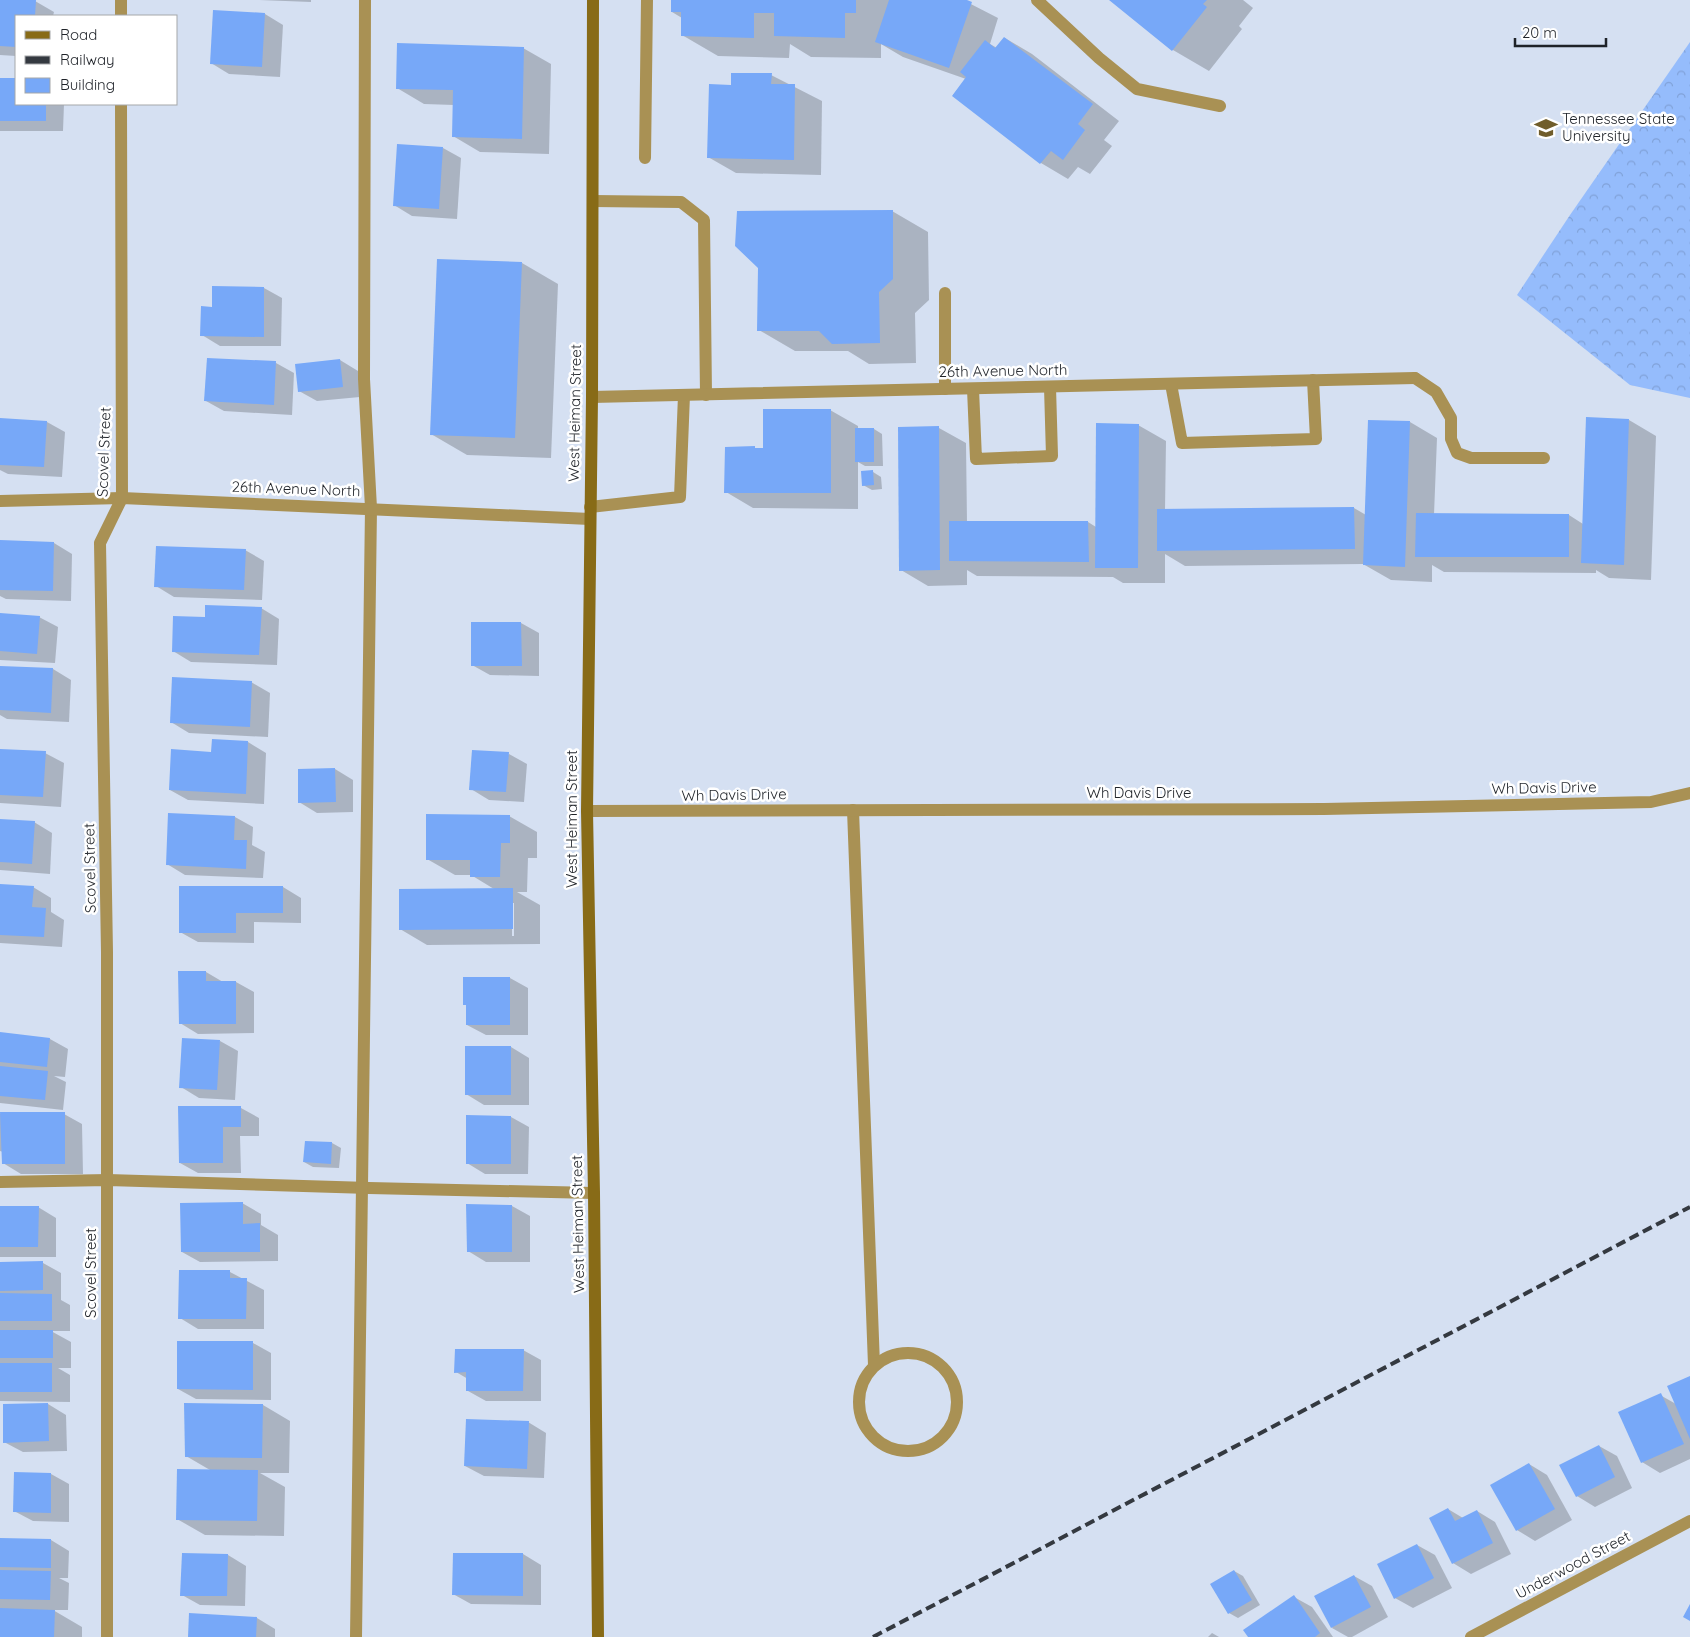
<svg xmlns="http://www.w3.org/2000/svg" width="1690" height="1637" font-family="Quicksand,sans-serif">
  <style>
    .forest { fill: url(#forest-crowns) }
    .shadow { fill: #0003; fill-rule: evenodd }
    .building { fill: #77a8f8 }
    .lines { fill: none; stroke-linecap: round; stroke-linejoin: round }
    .lane { stroke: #a99154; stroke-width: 12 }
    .street { stroke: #a99154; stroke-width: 12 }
    .secondary { stroke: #886b17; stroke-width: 12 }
    .rail { stroke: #343940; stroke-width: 4; stroke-dasharray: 10 5; stroke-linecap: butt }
    .labels { text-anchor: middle; stroke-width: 5; stroke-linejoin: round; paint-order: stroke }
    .poi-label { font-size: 15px; fill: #1f2329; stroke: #fff; text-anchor: start }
    .street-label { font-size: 15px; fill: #1f2329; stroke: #fff }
  </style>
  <defs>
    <pattern id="forest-crowns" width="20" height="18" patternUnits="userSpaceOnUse" patternTransform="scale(1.25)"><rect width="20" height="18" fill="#95bcfc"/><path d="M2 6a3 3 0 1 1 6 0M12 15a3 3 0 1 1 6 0" fill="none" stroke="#80a1d8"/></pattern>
  </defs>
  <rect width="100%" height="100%" fill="#d5e0f2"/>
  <path class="forest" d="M 1690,42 L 1690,398 L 1630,385 L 1517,295 L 1570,215 Z"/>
  <g class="shadow">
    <path d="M 0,0 L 35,1 L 54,12 L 53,16 L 16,16 L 16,56 L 0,55 Z"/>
    <path d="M 259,0 L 311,0 L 311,2 Z"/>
    <path d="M 672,0 L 963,0 L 998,18 L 990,44 L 997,48 L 1005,38 L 1032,54 L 1119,121 L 1104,140 L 1112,146 L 1090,174 L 1078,167 L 1068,179 L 1041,163 L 953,95 L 966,79 L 903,57 L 881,44 L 881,58 L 811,57 L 790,44 L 789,58 L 718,56 L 682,35 L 682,18 L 672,12 Z"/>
    <path d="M 1111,0 L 1243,0 L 1253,8 L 1239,26 L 1242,29 L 1209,71 L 1173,50 Z"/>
    <path d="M 265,14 L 283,25 L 280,77 L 229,74 L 211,63 Z"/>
    <path d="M 523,48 L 551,64 L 549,154 L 480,152 L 453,136 L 454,105 L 424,104 L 397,88 Z"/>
    <path d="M 771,75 L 822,101 L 821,175 L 736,173 L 708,157 L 732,86 Z"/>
    <path d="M 0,79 L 16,79 L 16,104 L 64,104 L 63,131 L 0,131 Z"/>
    <path d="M 443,148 L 461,158 L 457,219 L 412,216 L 394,205 Z"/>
    <path d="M 892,211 L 928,232 L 929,300 L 915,313 L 916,363 L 869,364 L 848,351 L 795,351 L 759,330 Z"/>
    <path d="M 522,263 L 558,284 L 551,458 L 467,455 L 431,434 Z"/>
    <path d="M 264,288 L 282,298 L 281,346 L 220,346 L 202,335 L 213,308 Z"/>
    <path d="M 340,360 L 358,371 L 360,397 L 317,401 L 299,391 Z"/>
    <path d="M 276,363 L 294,373 L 292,415 L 224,411 L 206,401 Z"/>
    <path d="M 830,410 L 858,426 L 858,429 L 874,429 L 882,434 L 883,466 L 865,466 L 858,462 L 858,509 L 753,508 L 726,492 L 755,448 L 764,450 Z"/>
    <path d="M 0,419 L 47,422 L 65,432 L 62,477 L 8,474 L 0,470 Z"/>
    <path d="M 1629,420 L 1656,436 L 1651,580 L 1609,578 L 1596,570 L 1596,573 L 1444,572 L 1432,565 L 1432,582 L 1391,580 L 1363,564 L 1185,566 L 1165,554 L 1165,583 L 1123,583 L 1113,577 L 977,576 L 967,570 L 967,585 L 928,586 L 901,570 L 939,428 L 966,443 L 967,522 L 1088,522 L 1096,527 L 1138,425 L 1166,441 L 1165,510 L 1354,508 L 1366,515 L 1410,422 L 1437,438 L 1434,515 L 1569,515 L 1583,524 Z"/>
    <path d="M 873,472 L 881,477 L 882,489 L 872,490 L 863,485 Z"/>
    <path d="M 0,542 L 54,543 L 72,554 L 71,601 L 6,599 L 0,596 Z"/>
    <path d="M 245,550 L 264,561 L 262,600 L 174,597 L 156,586 Z"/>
    <path d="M 261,608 L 279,619 L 277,665 L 191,662 L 173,651 L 206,619 Z"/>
    <path d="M 0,614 L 39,617 L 58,627 L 55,663 L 0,660 Z"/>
    <path d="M 473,623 L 521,623 L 539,633 L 539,676 L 490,675 L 472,665 Z"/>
    <path d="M 0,667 L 53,669 L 71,680 L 69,722 L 7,719 L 0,715 Z"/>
    <path d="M 251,682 L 270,693 L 268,737 L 189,733 L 171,722 Z"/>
    <path d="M 213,740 L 248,742 L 266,753 L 264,804 L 188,800 L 170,790 L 212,753 Z"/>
    <path d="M 0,750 L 45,753 L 64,763 L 61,807 L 0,803 Z"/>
    <path d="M 509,754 L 527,764 L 524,802 L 489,800 L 471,789 Z"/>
    <path d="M 335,769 L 353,780 L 353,812 L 317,813 L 299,802 Z"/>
    <path d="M 509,816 L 537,832 L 537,858 L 528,858 L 527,892 L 517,892 L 540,905 L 540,944 L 427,945 L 400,929 L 494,889 L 471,875 L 455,875 L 427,859 ZM 512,903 L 514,903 L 514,936 L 512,936 Z"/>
    <path d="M 235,817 L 253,827 L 252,845 L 265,852 L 263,878 L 185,875 L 167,864 Z"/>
    <path d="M 0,820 L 34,822 L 52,833 L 50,874 L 0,870 Z"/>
    <path d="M 0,885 L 33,887 L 51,898 L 51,912 L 64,920 L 62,947 L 0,943 Z"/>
    <path d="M 283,887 L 301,898 L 301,923 L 254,922 L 254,943 L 198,942 L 180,932 Z"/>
    <path d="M 206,972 L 223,982 L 236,982 L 254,992 L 254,1033 L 198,1034 L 180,1023 L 180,973 Z"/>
    <path d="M 510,978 L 528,988 L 528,1035 L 486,1035 L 467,1025 L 467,1006 L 465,1004 Z"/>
    <path d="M 0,1033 L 50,1039 L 68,1049 L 65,1077 L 54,1076 L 66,1082 L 63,1110 L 0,1103 Z"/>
    <path d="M 220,1041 L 238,1051 L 235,1100 L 199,1098 L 181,1087 Z"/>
    <path d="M 511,1047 L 529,1058 L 529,1105 L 484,1105 L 466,1094 Z"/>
    <path d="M 241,1108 L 259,1118 L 259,1136 L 240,1136 L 241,1173 L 198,1173 L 180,1163 Z"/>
    <path d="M 0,1114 L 64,1114 L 82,1124 L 83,1174 L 21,1174 L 3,1163 L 3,1152 L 0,1151 Z"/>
    <path d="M 511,1117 L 529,1127 L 528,1174 L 485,1174 L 467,1163 Z"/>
    <path d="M 306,1142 L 332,1143 L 341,1148 L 339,1168 L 313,1167 L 304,1162 Z"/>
    <path d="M 242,1203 L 261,1214 L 261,1225 L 278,1235 L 278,1261 L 200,1262 L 182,1252 Z"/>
    <path d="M 512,1206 L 530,1216 L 530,1262 L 486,1262 L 468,1251 Z"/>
    <path d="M 0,1207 L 38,1207 L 56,1218 L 56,1257 L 0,1257 Z"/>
    <path d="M 0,1263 L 43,1263 L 61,1273 L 61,1300 L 70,1305 L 70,1331 L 51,1331 L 71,1342 L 71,1368 L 58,1368 L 70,1375 L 70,1402 L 0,1401 Z"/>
    <path d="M 180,1271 L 230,1272 L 264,1290 L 264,1329 L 198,1329 L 180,1318 Z"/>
    <path d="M 253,1343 L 271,1353 L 271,1400 L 196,1399 L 178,1389 Z"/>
    <path d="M 523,1350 L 541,1360 L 541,1401 L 486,1401 L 468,1391 L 468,1379 L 456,1372 Z"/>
    <path d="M 1690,1377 L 1690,1459 L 1660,1473 L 1642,1462 L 1660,1395 L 1676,1404 Z"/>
    <path d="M 48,1404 L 66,1415 L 67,1451 L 23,1452 L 4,1442 Z"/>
    <path d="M 263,1405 L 290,1421 L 289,1473 L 260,1473 L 285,1487 L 284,1536 L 205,1535 L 177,1519 L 210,1470 L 186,1456 Z"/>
    <path d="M 528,1422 L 546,1433 L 544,1478 L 484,1476 L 465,1466 Z"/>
    <path d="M 1599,1446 L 1617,1456 L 1632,1488 L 1595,1507 L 1577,1496 Z"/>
    <path d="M 1529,1464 L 1547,1475 L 1572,1520 L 1535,1541 L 1517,1530 Z"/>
    <path d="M 16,1473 L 51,1474 L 69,1484 L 69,1522 L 33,1521 L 14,1511 Z"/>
    <path d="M 1448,1509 L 1463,1518 L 1477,1511 L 1495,1522 L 1511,1554 L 1471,1574 L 1453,1563 Z"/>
    <path d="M 0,1539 L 51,1540 L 69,1551 L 68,1578 L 59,1578 L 69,1583 L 68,1610 L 53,1610 L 82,1627 L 82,1637 L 0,1637 Z"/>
    <path d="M 1417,1545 L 1435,1555 L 1452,1588 L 1413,1608 L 1395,1598 Z"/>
    <path d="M 523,1554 L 541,1565 L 541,1605 L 471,1604 L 453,1594 Z"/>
    <path d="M 228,1555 L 246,1566 L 245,1606 L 200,1605 L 182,1595 Z"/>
    <path d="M 1234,1571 L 1243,1576 L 1260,1605 L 1238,1618 L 1229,1613 Z"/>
    <path d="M 1354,1576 L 1372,1586 L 1388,1617 L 1352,1637 L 1348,1637 L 1332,1628 Z"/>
    <path d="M 1294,1597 L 1312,1607 L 1333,1637 L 1249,1637 Z"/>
    <path d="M 257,1618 L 275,1629 L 275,1637 L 189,1637 Z"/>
    <path d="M 1212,1633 L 1219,1637 L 1208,1637 Z"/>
  </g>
  <g class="building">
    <path d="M 0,0 L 36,0 L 35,16 L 16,16 L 16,47 L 0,46 Z"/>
    <path d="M 671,0 L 856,0 L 856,13 L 845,13 L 845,38 L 774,36 L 774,13 L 754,13 L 754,38 L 681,36 L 681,12 L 671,12 Z"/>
    <path d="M 889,0 L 967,0 L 972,2 L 949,68 L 875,42 Z"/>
    <path d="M 1109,0 L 1207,0 L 1203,4 L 1207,7 L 1172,51 Z"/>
    <path d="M 213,10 L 265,13 L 262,67 L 210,64 Z"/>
    <path d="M 1004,37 L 1093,104 L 1078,124 L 1085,130 L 1063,160 L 1051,151 L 1040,164 L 952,96 L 966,77 L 960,72 L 985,40 L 995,48 Z"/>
    <path d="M 397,43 L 524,47 L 522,139 L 452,137 L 453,90 L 396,89 Z"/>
    <path d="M 731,73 L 772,73 L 771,84 L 795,84 L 794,160 L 707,158 L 709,84 L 731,85 Z"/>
    <path d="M 0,78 L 16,78 L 16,104 L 46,104 L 46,121 L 0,121 Z"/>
    <path d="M 397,144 L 443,147 L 439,209 L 393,206 Z"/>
    <path d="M 893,210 L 893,279 L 879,292 L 880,343 L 832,344 L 819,331 L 757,331 L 758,268 L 735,246 L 737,211 Z"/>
    <path d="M 437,259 L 522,262 L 515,438 L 430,435 Z"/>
    <path d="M 212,286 L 264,287 L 264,337 L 200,336 L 201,306 L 212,307 Z"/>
    <path d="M 207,358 L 276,361 L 274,405 L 204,401 Z"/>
    <path d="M 340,359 L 343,387 L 298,392 L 295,364 Z"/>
    <path d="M 763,409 L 831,409 L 831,493 L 724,493 L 725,447 L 755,446 L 755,448 L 763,448 Z"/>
    <path d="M 1586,417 L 1629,419 L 1624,565 L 1581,563 Z"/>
    <path d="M 0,418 L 47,421 L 44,467 L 0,465 Z"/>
    <path d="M 1368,420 L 1410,421 L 1405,567 L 1363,565 Z"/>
    <path d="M 1096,423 L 1139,424 L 1138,568 L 1095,568 Z"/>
    <path d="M 939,426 L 940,570 L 899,571 L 898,427 Z"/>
    <rect x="855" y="428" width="19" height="34"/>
    <path d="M 873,470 L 874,485 L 862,486 L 861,471 Z"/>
    <path d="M 1354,507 L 1355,549 L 1157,551 L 1157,509 Z"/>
    <path d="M 1416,513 L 1569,514 L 1569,557 L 1415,557 Z"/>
    <path d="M 949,521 L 1088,521 L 1089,562 L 949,561 Z"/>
    <path d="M 0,540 L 54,542 L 53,591 L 0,590 Z"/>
    <path d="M 156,546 L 246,549 L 244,590 L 154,587 Z"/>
    <path d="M 205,605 L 262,607 L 259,655 L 172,652 L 173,616 L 205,617 Z"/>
    <path d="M 0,613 L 40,616 L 37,654 L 0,651 Z"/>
    <path d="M 471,622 L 521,622 L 522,666 L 471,666 Z"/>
    <path d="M 0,666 L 53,668 L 51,713 L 0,710 Z"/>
    <path d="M 172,677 L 252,681 L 250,727 L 170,723 Z"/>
    <path d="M 212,739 L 248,741 L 246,794 L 169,790 L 171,749 L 211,752 Z"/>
    <path d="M 0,749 L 46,751 L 43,797 L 0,795 Z"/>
    <path d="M 472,750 L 509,752 L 506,792 L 469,790 Z"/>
    <path d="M 335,768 L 336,802 L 298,803 L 298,769 Z"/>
    <path d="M 168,813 L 235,816 L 234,840 L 247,840 L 246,869 L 166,865 Z"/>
    <path d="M 426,814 L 510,815 L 510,843 L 501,843 L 500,877 L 470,877 L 470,860 L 426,860 Z"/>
    <path d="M 0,819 L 35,821 L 32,864 L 0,862 Z"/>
    <path d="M 0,884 L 34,886 L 32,907 L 46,908 L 44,937 L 0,935 Z"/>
    <path d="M 179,886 L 283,886 L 283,913 L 236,913 L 236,933 L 179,933 Z"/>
    <path d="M 513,888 L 513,929 L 399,930 L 399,889 Z"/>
    <path d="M 178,971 L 206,971 L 206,981 L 236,981 L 236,1024 L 179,1024 Z"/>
    <path d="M 463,977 L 510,977 L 510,1025 L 466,1025 L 466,1005 L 463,1005 Z"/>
    <path d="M 0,1032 L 50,1038 L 47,1067 L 0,1062 Z"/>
    <path d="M 182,1038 L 220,1040 L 217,1090 L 179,1088 Z"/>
    <rect x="465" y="1046" width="46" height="49"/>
    <path d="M 0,1066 L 48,1071 L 45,1100 L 0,1096 Z"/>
    <path d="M 178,1106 L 241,1106 L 241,1127 L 223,1127 L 223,1163 L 179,1163 Z"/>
    <path d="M 0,1112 L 65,1112 L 65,1164 L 2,1164 Z"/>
    <path d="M 466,1115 L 511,1116 L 511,1164 L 466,1164 Z"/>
    <path d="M 305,1141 L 332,1142 L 331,1164 L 303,1162 Z"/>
    <path d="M 243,1202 L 243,1224 L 260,1223 L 260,1252 L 181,1252 L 180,1203 Z"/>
    <path d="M 466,1204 L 512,1205 L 512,1252 L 467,1252 Z"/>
    <path d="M 0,1206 L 39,1206 L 38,1247 L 0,1247 Z"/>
    <path d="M 43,1261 L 43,1290 L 0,1291 L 0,1262 Z"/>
    <path d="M 179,1270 L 230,1270 L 230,1278 L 247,1278 L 246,1319 L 178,1319 Z"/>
    <path d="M 0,1293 L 52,1294 L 52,1321 L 0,1321 Z"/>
    <rect x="0" y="1330" width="53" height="28"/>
    <path d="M 177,1341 L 253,1341 L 253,1390 L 177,1389 Z"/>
    <path d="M 455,1349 L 524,1349 L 523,1391 L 466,1391 L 466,1372 L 454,1373 Z"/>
    <rect x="0" y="1363" width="52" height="29"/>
    <path d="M 1690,1376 L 1690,1439 L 1667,1386 Z"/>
    <path d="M 1661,1393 L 1684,1444 L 1641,1463 L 1618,1412 Z"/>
    <path d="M 48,1403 L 49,1441 L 3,1443 L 3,1404 Z"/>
    <path d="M 184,1403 L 263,1404 L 262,1458 L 185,1457 Z"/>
    <path d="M 466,1419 L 529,1421 L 527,1469 L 464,1466 Z"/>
    <path d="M 1599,1445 L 1615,1477 L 1576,1497 L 1559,1465 Z"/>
    <path d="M 1529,1463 L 1555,1509 L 1516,1531 L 1490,1485 Z"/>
    <path d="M 177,1469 L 258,1470 L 257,1521 L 176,1520 Z"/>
    <path d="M 14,1472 L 51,1473 L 51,1513 L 13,1512 Z"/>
    <path d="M 1448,1508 L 1455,1521 L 1477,1510 L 1493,1543 L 1452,1564 L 1429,1518 Z"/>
    <path d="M 0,1538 L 51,1539 L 51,1568 L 0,1567 Z"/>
    <path d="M 1417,1544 L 1434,1578 L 1394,1599 L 1377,1564 Z"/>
    <path d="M 182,1553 L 228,1554 L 227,1596 L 180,1596 Z"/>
    <path d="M 453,1553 L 523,1553 L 523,1596 L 452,1595 Z"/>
    <path d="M 0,1570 L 51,1571 L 50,1600 L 0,1599 Z"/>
    <path d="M 1234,1570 L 1252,1600 L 1228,1614 L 1210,1584 Z"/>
    <path d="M 1354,1575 L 1371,1607 L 1331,1628 L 1314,1596 Z"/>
    <path d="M 1294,1595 L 1320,1633 L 1315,1637 L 1248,1637 L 1243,1630 Z"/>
    <path d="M 1690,1604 L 1690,1621 L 1683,1617 Z"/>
    <path d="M 0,1608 L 55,1610 L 54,1637 L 0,1637 Z"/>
    <path d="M 189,1613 L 257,1617 L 256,1637 L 188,1637 Z"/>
  </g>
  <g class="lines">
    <g class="lane">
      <path d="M 1037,0 L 1099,58 L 1137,89 L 1220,106"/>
      <path d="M 645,158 L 647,0"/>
      <path d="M 593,201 L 681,202 L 704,220 L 706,395"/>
      <path d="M 945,293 L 945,389"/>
      <path d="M 1415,378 L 1436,392 L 1451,418 L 1451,439 L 1457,453 L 1471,458 L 1544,458"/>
      <path d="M 1171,384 L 1182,443 L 1316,439 L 1313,380"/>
      <path d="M 973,389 L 976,459 L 1052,456 L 1050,387"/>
      <path d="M 590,507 L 680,497 L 684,395"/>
      <path d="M 0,1182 L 108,1180 L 369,1188 L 594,1193"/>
      <path d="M 356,1637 L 371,508 L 364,379 L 365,0"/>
    </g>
    <g class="street">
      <path d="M 121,0 L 121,16"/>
      <path d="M 592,397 L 1415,378"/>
      <path d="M 0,501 L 122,498 L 590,519"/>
      <path d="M 853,810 L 874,1365"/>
      <path d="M 587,811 L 1324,809 L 1651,802 L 1690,793"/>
      <circle cx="908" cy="1402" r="49"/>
      <path d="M 107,1637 L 107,952 L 100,543 L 122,498 L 121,104"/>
      <path d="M 1471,1637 L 1690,1521"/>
    </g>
    <path class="secondary" d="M 593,0 L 592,397 L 587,811 L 594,1193 L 598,1637"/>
    <path class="rail" d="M 873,1637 L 1690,1207"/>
  </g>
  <defs>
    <symbol id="university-bare" viewBox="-9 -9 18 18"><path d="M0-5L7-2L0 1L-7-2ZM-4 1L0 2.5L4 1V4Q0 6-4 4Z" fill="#705d2b" stroke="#fff" stroke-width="2.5" paint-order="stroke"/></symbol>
  </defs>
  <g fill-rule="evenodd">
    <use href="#university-bare" x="1530" y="112" width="32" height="32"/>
  </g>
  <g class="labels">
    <g class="poi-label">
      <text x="1562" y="124">Tennessee State<tspan x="1562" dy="17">University</tspan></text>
    </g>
    <g class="street-label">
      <text transform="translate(1003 371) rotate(-1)" y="5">26th Avenue North</text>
      <text transform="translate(575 413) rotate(-89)" y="5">West Heiman Street</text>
      <text transform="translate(104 452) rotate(-88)" y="5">Scovel Street</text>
      <text transform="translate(296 489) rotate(2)" y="5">26th Avenue North</text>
      <text transform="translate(1544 788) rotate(-1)" y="5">Wh Davis Drive</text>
      <text x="1139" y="798">Wh Davis Drive</text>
      <text transform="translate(734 795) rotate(-1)" y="5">Wh Davis Drive</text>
      <text transform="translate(572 819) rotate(-90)" y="5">West Heiman Street</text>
      <text transform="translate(90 868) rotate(-91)" y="5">Scovel Street</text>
      <text transform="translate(578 1224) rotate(-91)" y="5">West Heiman Street</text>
      <text transform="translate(91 1273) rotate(-90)" y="5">Scovel Street</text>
      <text transform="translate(1573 1565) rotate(-28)" y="5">Underwood Street</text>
    </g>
  </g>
  <rect x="15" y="15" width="162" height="90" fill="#ffffff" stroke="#a5a7a9"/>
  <rect x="25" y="31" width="25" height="8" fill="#886b17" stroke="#a5a7a9"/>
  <text x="60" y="40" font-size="15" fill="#1f2329">Road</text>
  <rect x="25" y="56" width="25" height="8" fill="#343940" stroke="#a5a7a9"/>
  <text x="60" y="65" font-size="15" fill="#1f2329">Railway</text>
  <rect x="25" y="78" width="25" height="15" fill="#77a8f8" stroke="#a5a7a9"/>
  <text x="60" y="90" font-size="15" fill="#1f2329">Building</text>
  <path d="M1515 38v8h91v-8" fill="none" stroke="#1f2329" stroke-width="2.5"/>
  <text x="1522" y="38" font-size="15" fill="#1f2329" stroke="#ffffff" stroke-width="4" paint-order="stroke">20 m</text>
</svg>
